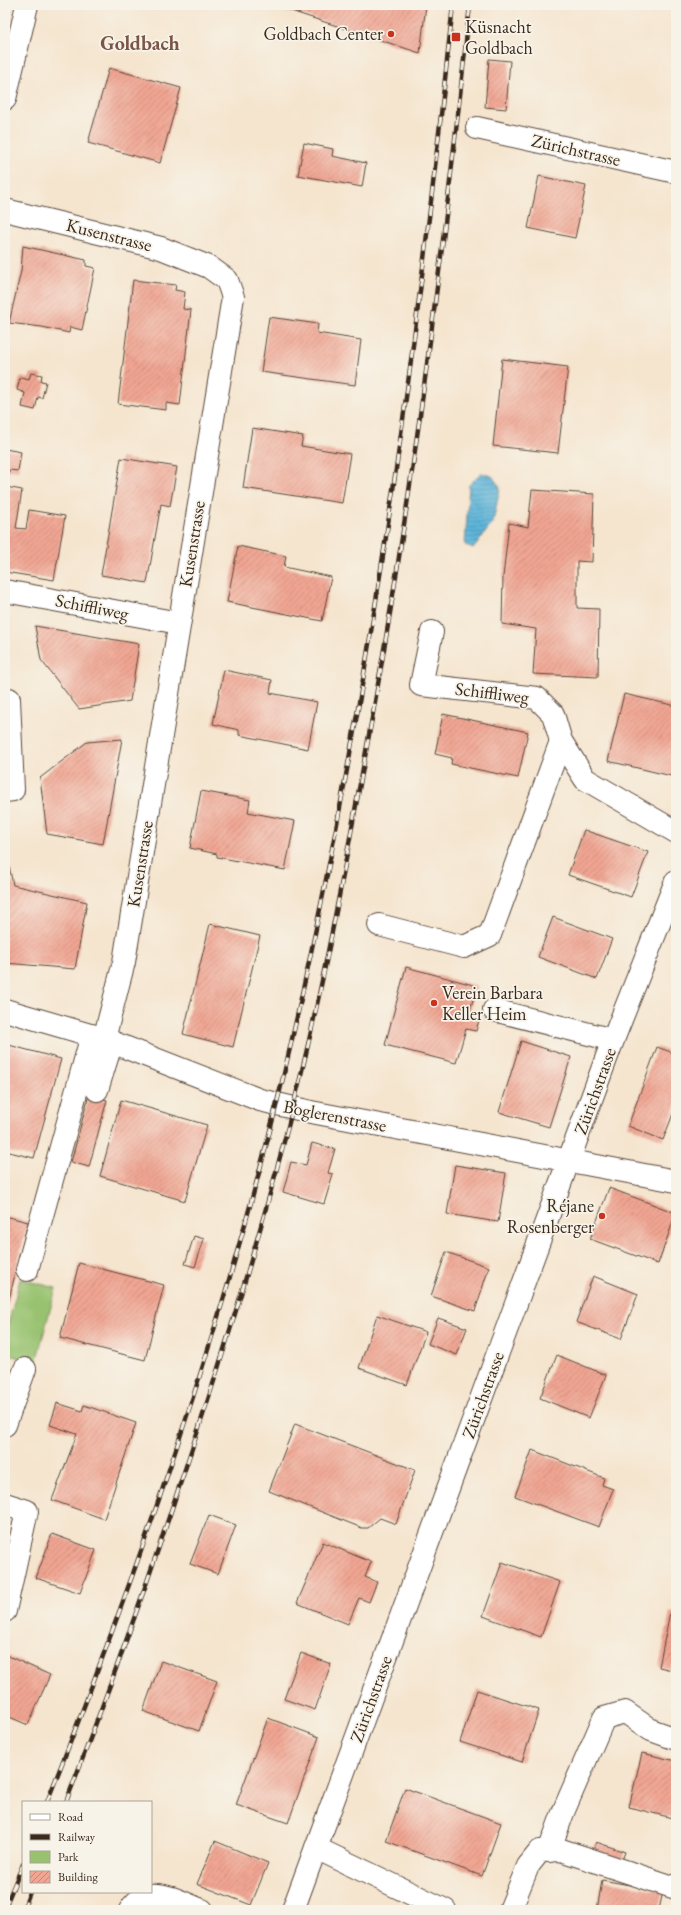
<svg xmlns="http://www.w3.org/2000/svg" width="681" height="1915" font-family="'EB Garamond',serif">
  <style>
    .green { fill: #98c26f; stroke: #6a7646 }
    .water { fill: url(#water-rules); stroke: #4c707c }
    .building { fill: url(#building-hatch) }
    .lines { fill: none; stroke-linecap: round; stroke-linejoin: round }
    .minor-casing { stroke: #574639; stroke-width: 24 }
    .major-casing { stroke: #574639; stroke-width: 24 }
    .minor { stroke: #fff; stroke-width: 22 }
    .major { stroke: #fff; stroke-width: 22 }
    .rail-casing { stroke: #3b2a1e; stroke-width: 4.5 }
    .rail { stroke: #f7f3e8; stroke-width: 3; stroke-dasharray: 9; stroke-linecap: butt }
    .poi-dot { fill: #c8321e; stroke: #f7f3e8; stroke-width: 1.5 }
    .labels { text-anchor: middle; stroke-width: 3.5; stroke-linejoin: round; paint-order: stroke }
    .poi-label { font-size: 18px; fill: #3b2a1e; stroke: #f7f3e8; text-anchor: start }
    .street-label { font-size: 18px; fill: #3b2a1e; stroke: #f7f3e8 }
    .quarter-label { font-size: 20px; font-weight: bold; fill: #7b5547; stroke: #f7f3e8 }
  </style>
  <defs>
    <pattern id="water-rules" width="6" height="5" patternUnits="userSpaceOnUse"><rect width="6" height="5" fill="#5db5da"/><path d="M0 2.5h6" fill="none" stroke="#4e93b0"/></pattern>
    <pattern id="building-hatch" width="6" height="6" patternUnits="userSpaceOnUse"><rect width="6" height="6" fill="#f1a693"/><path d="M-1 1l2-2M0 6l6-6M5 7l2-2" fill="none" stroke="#c48777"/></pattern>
  </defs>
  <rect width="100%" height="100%" fill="#f7f3e8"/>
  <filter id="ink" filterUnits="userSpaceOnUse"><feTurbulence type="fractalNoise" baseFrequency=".025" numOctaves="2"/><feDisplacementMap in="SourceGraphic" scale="8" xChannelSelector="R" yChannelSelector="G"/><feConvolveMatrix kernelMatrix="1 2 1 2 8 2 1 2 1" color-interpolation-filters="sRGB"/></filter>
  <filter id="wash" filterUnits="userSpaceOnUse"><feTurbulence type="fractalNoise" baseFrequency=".012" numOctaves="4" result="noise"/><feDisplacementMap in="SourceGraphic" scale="16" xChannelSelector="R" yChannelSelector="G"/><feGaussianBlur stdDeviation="0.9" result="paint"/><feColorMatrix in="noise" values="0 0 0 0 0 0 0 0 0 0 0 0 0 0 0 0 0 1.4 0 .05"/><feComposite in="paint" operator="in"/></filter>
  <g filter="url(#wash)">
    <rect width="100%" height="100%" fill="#f5e5cf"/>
    <path class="green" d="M 20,1279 L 56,1288 L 36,1362 L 5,1354 L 5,1336 Z"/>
    <path class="water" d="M 481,473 L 492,476 L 500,488 L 493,522 L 474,548 L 465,545 L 469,485 Z"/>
    <g id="blocks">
      <g class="building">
        <path d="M 274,5 L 426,5 L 420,53 L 300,14 Z"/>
        <path d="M 489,59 L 510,61 L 506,109 L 485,107 Z"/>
        <path d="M 109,68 L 181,88 L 160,163 L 88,143 Z"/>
        <path d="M 304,143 L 333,149 L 332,156 L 366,163 L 362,187 L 298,175 Z"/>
        <path d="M 539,176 L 586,186 L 575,238 L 528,228 Z"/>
        <path d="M 23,246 L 86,260 L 86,266 L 95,268 L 82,330 L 70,327 L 69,333 L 42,327 L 9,323 L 21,271 Z"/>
        <path d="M 133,280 L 176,285 L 175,290 L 185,292 L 183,309 L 191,310 L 180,405 L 166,403 L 166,410 L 118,404 Z"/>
        <path d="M 269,317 L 318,324 L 317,333 L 361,340 L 355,385 L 261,372 Z"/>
        <path d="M 502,359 L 568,367 L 558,453 L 493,446 Z"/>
        <path d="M 31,373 L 42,375 L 41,381 L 46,382 L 42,398 L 38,397 L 35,410 L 22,407 L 25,393 L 17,390 L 20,377 L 29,379 Z"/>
        <path d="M 252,428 L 303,436 L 301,446 L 350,454 L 342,503 L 243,488 Z"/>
        <path d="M 5,449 L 21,452 L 18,471 L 9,470 L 6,487 L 22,490 L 16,528 L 26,529 L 29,510 L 65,516 L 54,580 L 5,572 Z"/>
        <path d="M 121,458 L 177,467 L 170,506 L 161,504 L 147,583 L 101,575 Z"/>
        <path d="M 532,490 L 594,494 L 592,562 L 577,561 L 577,608 L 599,609 L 598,677 L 533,674 L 536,629 L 502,624 L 503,577 L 509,523 L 528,527 Z"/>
        <path d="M 238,546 L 286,556 L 284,567 L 331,577 L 322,621 L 227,602 Z"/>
        <path d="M 35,626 L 139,644 L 130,701 L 79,709 L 41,660 Z"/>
        <path d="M 224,670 L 272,680 L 270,693 L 317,702 L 308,749 L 239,735 L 239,730 L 213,724 Z"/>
        <path d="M 624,694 L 676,706 L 676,777 L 608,761 Z"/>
        <path d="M 443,714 L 528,732 L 518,778 L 451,764 L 452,758 L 435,754 Z"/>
        <path d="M 122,739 L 103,844 L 47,834 L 40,778 L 87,742 Z"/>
        <path d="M 201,791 L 250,800 L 248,812 L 295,821 L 285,870 L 217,857 L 217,854 L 190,848 Z"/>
        <path d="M 584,830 L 648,852 L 631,897 L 568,875 Z"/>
        <path d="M 5,846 L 13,885 L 87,902 L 75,969 L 5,963 Z"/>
        <path d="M 553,917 L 612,939 L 597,979 L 538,957 Z"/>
        <path d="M 210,924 L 260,936 L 233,1047 L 183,1034 Z"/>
        <path d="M 406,967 L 477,986 L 468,1017 L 479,1020 L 476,1031 L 466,1029 L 456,1063 L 385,1045 Z"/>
        <path d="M 521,1041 L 571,1057 L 549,1127 L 499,1112 Z"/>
        <path d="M 5,1044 L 61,1059 L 34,1158 L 5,1151 Z"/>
        <path d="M 657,1047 L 676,1054 L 676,1106 L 663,1140 L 628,1126 Z"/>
        <path d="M 89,1095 L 107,1100 L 89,1167 L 71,1162 Z"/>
        <path d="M 121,1100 L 207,1125 L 185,1201 L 100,1176 Z"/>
        <path d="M 312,1143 L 335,1149 L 328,1173 L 333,1174 L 324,1204 L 283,1192 L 291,1162 L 306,1165 Z"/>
        <path d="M 455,1165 L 506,1173 L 498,1222 L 447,1214 Z"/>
        <path d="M 609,1188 L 676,1213 L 658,1264 L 590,1239 Z"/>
        <path d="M 5,1216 L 28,1222 L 6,1311 L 5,1311 Z"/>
        <path d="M 194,1236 L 204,1239 L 195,1267 L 185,1264 Z"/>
        <path d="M 446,1252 L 489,1267 L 475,1311 L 431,1296 Z"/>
        <path d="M 79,1263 L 164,1285 L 145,1360 L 60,1338 Z"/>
        <path d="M 593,1276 L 638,1294 L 621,1339 L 576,1322 Z"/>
        <path d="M 377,1315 L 426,1332 L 407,1385 L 359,1368 Z"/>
        <path d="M 438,1318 L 467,1328 L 457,1355 L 428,1344 Z"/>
        <path d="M 557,1355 L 606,1375 L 589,1418 L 540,1398 Z"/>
        <path d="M 57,1403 L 82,1411 L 84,1405 L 136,1423 L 104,1519 L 52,1500 L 77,1434 L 50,1425 Z"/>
        <path d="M 295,1424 L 415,1470 L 396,1524 L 380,1518 L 368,1528 L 362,1528 L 269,1491 Z"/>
        <path d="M 532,1450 L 604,1478 L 602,1485 L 613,1489 L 599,1527 L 515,1496 Z"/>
        <path d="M 209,1515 L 236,1525 L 218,1574 L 190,1564 Z"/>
        <path d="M 52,1534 L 96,1550 L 80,1593 L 36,1578 Z"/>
        <path d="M 323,1542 L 371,1562 L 365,1577 L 377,1582 L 369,1602 L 359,1598 L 348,1624 L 297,1603 Z"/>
        <path d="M 502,1562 L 560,1582 L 541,1637 L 483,1616 Z"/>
        <path d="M 670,1612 L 676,1613 L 676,1671 L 659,1667 Z"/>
        <path d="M 301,1653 L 331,1664 L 315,1710 L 284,1699 Z"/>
        <path d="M 6,1655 L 50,1675 L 28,1725 L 5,1715 Z"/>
        <path d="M 161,1661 L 217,1681 L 199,1731 L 143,1711 Z"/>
        <path d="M 477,1690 L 539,1710 L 522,1762 L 460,1742 Z"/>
        <path d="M 268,1718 L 319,1737 L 288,1823 L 236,1805 Z"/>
        <path d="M 642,1753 L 676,1761 L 676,1819 L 629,1807 Z"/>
        <path d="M 405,1788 L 501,1823 L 482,1876 L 386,1841 Z"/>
        <path d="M 215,1841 L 268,1863 L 251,1905 L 197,1884 Z"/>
        <path d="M 596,1842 L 625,1852 L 620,1866 L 591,1857 Z"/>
        <path d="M 602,1880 L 663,1891 L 659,1910 L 597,1910 Z"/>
      </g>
    </g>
  </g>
  <g filter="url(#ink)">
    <use href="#blocks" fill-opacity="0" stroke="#574639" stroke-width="1"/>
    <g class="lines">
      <defs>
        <g id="minor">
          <path d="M 477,128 L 676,172"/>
          <path d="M 5,210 L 161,248 L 209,267 L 227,280 L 233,297 L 124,962 L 104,1039"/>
          <path d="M 5,591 L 179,623"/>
          <path d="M 432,632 L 421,685 L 537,698 L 553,714 L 561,741 L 585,779 L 676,832"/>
          <path d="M 5,699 L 9,699 L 13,790 L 5,791"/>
          <path d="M 379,925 L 464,947 L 490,935 L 561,741"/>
          <path d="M 5,1010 L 104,1039 L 260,1100 L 311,1112 L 676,1181"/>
          <path d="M 494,1010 L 613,1040"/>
          <path d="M 97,1090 L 112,1042"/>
          <path d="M 27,1270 L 92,1035"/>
          <path d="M 5,1425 L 25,1369"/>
          <path d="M 5,1504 L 27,1511 L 5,1611"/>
          <path d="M 316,1848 L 445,1910"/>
          <path d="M 549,1851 L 564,1810 L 604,1718 L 625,1712 L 651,1730 L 676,1739"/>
          <path d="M 130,1910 C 149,1881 176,1901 202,1910"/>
          <path d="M 293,1910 L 613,1040 L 676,881"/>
          <path d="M 510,1910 L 528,1866 L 540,1851 L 561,1850 L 676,1888"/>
        </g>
        <path id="major" d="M 5,99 L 27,5"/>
      </defs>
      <use href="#minor" class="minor-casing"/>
      <use href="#major" class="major-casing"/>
      <use href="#minor" class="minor"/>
      <use href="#major" class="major"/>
      <defs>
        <g id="rail">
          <path d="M 47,1802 C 140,1566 224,1324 283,1078 C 366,725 415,365 453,5"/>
          <path d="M 66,1802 C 105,1701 142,1599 176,1496 C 222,1361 264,1225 298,1087 C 321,994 339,899 356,805 C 407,540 441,273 470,5"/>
          <path d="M 5,1907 L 23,1864"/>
          <path d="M 23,1910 L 30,1892"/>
        </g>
      </defs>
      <use href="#rail" class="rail-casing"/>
      <use href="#rail" class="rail"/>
    </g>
  </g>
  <g class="poi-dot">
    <circle cx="391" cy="34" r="4"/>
    <rect x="451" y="32" width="10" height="10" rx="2"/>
    <circle cx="434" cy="1003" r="4"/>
    <circle cx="602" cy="1216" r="4"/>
  </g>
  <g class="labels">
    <g class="poi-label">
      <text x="465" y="33">Küsnacht<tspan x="465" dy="21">Goldbach</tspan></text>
      <text x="383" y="40" text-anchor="end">Goldbach Center</text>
      <text x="442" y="999">Verein Barbara<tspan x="442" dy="21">Keller Heim</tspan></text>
      <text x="594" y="1212" text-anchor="end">Réjane<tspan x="594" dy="21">Rosenberger</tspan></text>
    </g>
    <g class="street-label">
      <text transform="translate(576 150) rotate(13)" y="6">Zürichstrasse</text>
      <text transform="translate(109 235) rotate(14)" y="6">Kusenstrasse</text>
      <text transform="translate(192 544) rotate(-81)" y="6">Kusenstrasse</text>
      <text transform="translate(92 607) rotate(11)" y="6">Schiffliweg</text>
      <text transform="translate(492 693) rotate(7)" y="6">Schiffliweg</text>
      <text transform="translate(140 864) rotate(-81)" y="6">Kusenstrasse</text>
      <text transform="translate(595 1091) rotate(-70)" y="6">Zürichstrasse</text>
      <text transform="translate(335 1116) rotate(11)" y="6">Boglerenstrasse</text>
      <text transform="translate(483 1395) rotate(-70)" y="6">Zürichstrasse</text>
      <text transform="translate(371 1699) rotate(-70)" y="6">Zürichstrasse</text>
    </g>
    <g class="quarter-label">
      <text x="140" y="50">Goldbach</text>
    </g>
  </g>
  <rect width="681" height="1915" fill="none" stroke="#f7f3e8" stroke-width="20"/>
  <rect x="22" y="1801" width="130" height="92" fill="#f7f3e8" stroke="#aca397"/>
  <rect x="30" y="1814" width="20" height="6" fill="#ffffff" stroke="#aca397"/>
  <text x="58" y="1821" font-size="12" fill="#3b2a1e">Road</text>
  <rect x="30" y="1834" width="20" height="6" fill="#3b2a1e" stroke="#aca397"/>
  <text x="58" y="1841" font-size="12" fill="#3b2a1e">Railway</text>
  <rect x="30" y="1851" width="20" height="12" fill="#98c26f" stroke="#aca397"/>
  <text x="58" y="1861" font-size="12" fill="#3b2a1e">Park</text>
  <rect x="30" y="1871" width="20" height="12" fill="url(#building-hatch)" stroke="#aca397"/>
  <text x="58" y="1881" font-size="12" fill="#3b2a1e">Building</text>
</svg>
